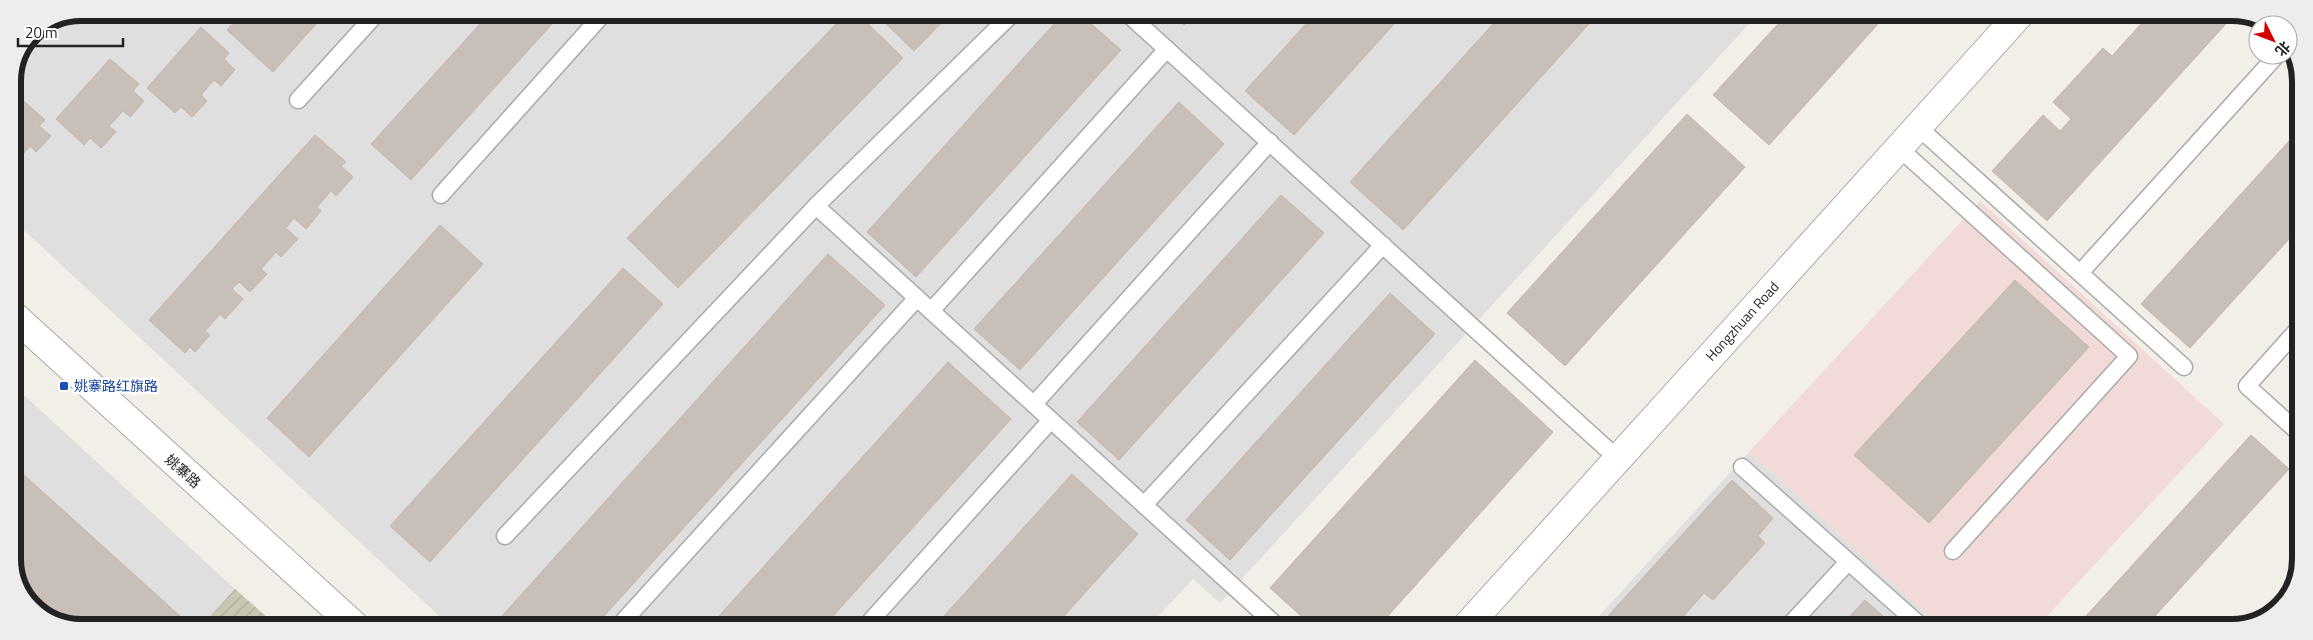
<svg xmlns="http://www.w3.org/2000/svg" width="2313" height="640" font-family="'Titillium Web','Noto Sans SC',sans-serif">
  <style>
    .residential { fill: #e0dfdf }
    .commercial { fill: #f2dad9 }
    .construction { fill: url(#construction-furrows) }
    .building { fill: #c7bfb8; stroke: #c4b6ab }
    .lines { fill: none; stroke-linecap: round; stroke-linejoin: round }
    .service-casing { stroke: #a9a9a9; stroke-width: 19 }
    .minor-casing { stroke: #a9a9a9; stroke-width: 30 }
    .tertiary-casing { stroke: #a9a9a9; stroke-width: 30 }
    .service { stroke: #fff; stroke-width: 16 }
    .minor { stroke: #fff; stroke-width: 28 }
    .tertiary { stroke: #fff; stroke-width: 28 }
    .transit-dot { fill: #1a4fb4; stroke: #fff; stroke-width: 2 }
    .labels { text-anchor: middle; stroke-width: 5; stroke-linejoin: round; paint-order: stroke }
    .street-label { font-size: 14px; fill: #222; stroke: #fff }
    .transit-label { font-size: 14px; fill: #164399; stroke: #fff; text-anchor: start }
    .rim { fill: none; stroke: #222; stroke-width: 6 }
  </style>
  <defs>
    <pattern id="construction-furrows" width="10" height="10" patternUnits="userSpaceOnUse" patternTransform="scale(1.25)"><rect width="10" height="10" fill="#c7c7b4"/><path d="M-1 1l2-2M0 10L10 0M9 11l2-2" fill="none" stroke="#abab9a"/></pattern>
  </defs>
  <rect width="100%" height="100%" fill="#f2efe9"/>
  <g class="residential">
    <path d="M 81,13 L 1758,14 L 1220,603 L 1193,579 L 1149,626 L 450,626 L 13,220 L 13,81 L 33,32 Z"/>
    <path d="M 13,385 L 235,589 L 202,625 L 64,625 L 29,604 L 13,564 Z"/>
    <path d="M 1749,452 L 1940,627 L 1589,627 Z"/>
  </g>
  <path class="commercial" d="M 1980,201 L 2224,424 L 2037,627 L 1940,627 L 1749,452 Z"/>
  <path class="construction" d="M 235,589 L 276,625 L 202,625 Z"/>
  <g class="building">
    <path d="M 243,13 L 326,13 L 273,72 L 227,30 Z"/>
    <path d="M 490,13 L 562,13 L 411,180 L 371,144 Z"/>
    <path d="M 847,13 L 857,13 L 903,58 L 678,288 L 627,238 Z"/>
    <path d="M 884,13 L 951,13 L 914,51 L 880,18 Z"/>
    <path d="M 1063,14 L 1080,14 L 1121,50 L 916,277 L 867,232 Z"/>
    <path d="M 1172,14 L 1194,14 L 1184,25 Z"/>
    <path d="M 1315,14 L 1403,14 L 1294,135 L 1245,91 Z"/>
    <path d="M 1502,14 L 1598,14 L 1403,230 L 1350,182 Z"/>
    <path d="M 1787,14 L 1887,14 L 1769,145 L 1713,95 Z"/>
    <path d="M 2149,15 L 2234,15 L 2047,221 L 1992,171 L 2043,115 L 2060,131 L 2071,119 L 2053,102 L 2103,48 L 2112,56 Z"/>
    <path d="M 201,27 L 229,53 L 224,59 L 235,70 L 221,86 L 214,80 L 201,95 L 207,101 L 192,117 L 181,107 L 175,113 L 147,88 Z"/>
    <path d="M 110,59 L 139,84 L 133,91 L 144,101 L 130,117 L 123,111 L 109,126 L 116,132 L 101,148 L 90,138 L 84,145 L 56,119 Z"/>
    <path d="M 16,94 L 45,120 L 39,126 L 51,136 L 36,152 L 30,146 L 16,162 L 22,167 L 13,178 L 13,98 Z"/>
    <path d="M 1179,102 L 1224,144 L 1020,370 L 974,329 Z"/>
    <path d="M 1687,114 L 1745,167 L 1565,366 L 1507,313 Z"/>
    <path d="M 2300,129 L 2300,227 L 2190,348 L 2141,304 Z"/>
    <path d="M 315,135 L 346,162 L 341,166 L 353,177 L 336,196 L 331,191 L 317,207 L 321,211 L 306,229 L 294,218 L 286,228 L 298,239 L 281,257 L 276,252 L 261,269 L 267,274 L 250,292 L 239,282 L 232,289 L 243,299 L 225,319 L 220,314 L 205,331 L 210,335 L 195,352 L 190,347 L 185,353 L 149,320 Z"/>
    <path d="M 1281,195 L 1324,233 L 1119,460 L 1077,422 Z"/>
    <path d="M 440,225 L 483,264 L 309,457 L 267,418 Z"/>
    <path d="M 828,254 L 885,305 L 595,626 L 493,626 Z"/>
    <path d="M 623,268 L 663,304 L 430,562 L 390,526 Z"/>
    <path d="M 2015,280 L 2089,347 L 1929,523 L 1854,455 Z"/>
    <path d="M 1390,293 L 1435,334 L 1230,560 L 1186,520 Z"/>
    <path d="M 1475,360 L 1553,432 L 1378,627 L 1313,627 L 1270,588 Z"/>
    <path d="M 948,362 L 1011,419 L 824,626 L 710,626 Z"/>
    <path d="M 2299,377 L 2299,396 L 2290,387 Z"/>
    <path d="M 2251,435 L 2289,469 L 2145,627 L 2076,627 Z"/>
    <path d="M 22,473 L 181,617 L 173,625 L 64,625 L 29,604 L 13,564 L 13,483 Z"/>
    <path d="M 1072,474 L 1138,534 L 1055,626 L 935,626 Z"/>
    <path d="M 1732,480 L 1773,518 L 1758,536 L 1765,543 L 1713,600 L 1704,593 L 1681,619 L 1689,627 L 1598,627 Z"/>
    <path d="M 1865,600 L 1895,627 L 1840,627 Z"/>
  </g>
  <g class="lines">
    <defs>
      <g id="service">
        <path d="M 1128,14 L 1618,459"/>
        <path d="M 298,100 L 377,13"/>
        <path d="M 1918,127 L 2184,367"/>
        <path d="M 1899,148 L 2129,356 L 1953,551"/>
        <path d="M 441,195 L 604,13"/>
        <path d="M 816,206 L 1278,627"/>
        <path d="M 2080,273 L 2277,55"/>
        <path d="M 931,311 L 1167,49"/>
        <path d="M 1034,404 L 1270,142"/>
        <path d="M 2299,433 L 2247,386 L 2299,328"/>
        <path d="M 1742,467 L 1922,627"/>
        <path d="M 1144,505 L 1383,245"/>
        <path d="M 505,536 L 816,206 L 1013,13"/>
        <path d="M 619,626 L 917,298"/>
        <path d="M 866,626 L 1051,420"/>
        <path d="M 1788,627 L 1848,562"/>
      </g>
      <path id="minor" d="M 13,315 L 355,626"/>
      <g id="tertiary">
        <path id="s1" d="M 1466,627 L 2019,15"/>
      </g>
    </defs>
    <use href="#service" class="service-casing"/>
    <use href="#minor" class="minor-casing"/>
    <use href="#tertiary" class="tertiary-casing"/>
    <use href="#service" class="service"/>
    <use href="#minor" class="minor"/>
    <use href="#tertiary" class="tertiary"/>
  </g>
  <rect class="transit-dot" x="59" y="381" width="10" height="10" rx="2.5"/>
  <g class="labels">
    <g class="street-label">
      <text dy="5" stroke="none"><textPath href="#s1" startOffset="412">Hongzhuan Road</textPath></text>
      <text transform="translate(183 471) rotate(42)" y="5">姚寨路</text>
    </g>
    <g class="transit-label">
      <text x="74" y="391">姚寨路红旗路</text>
    </g>
  </g>
  <path d="M0 0H2313V640H0ZM81 21H2232A60 60 0 0 1 2292 81V559A60 60 0 0 1 2232 619H81A60 60 0 0 1 21 559V81A60 60 0 0 1 81 21Z" fill="#ededed" fill-rule="evenodd"/>
  <path class="rim" d="M81 21H2232A60 60 0 0 1 2292 81V559A60 60 0 0 1 2232 619H81A60 60 0 0 1 21 559V81A60 60 0 0 1 81 21Z"/>
  <g transform="translate(2273 40) rotate(132)"><circle r="24" fill="#ffffff" stroke="#a7a7a7"/>
  <path d="M0-4L9 19L0 12L-9 19Z" fill="#d40000"/>
  <text y="-8" font-size="14" font-weight="bold" text-anchor="middle" fill="#222222">北</text>
  </g>
  <path d="M18 38v8h105v-8" fill="none" stroke="#222222" stroke-width="2.5"/>
  <text x="25" y="38" font-size="15" fill="#222222" stroke="#ffffff" stroke-width="4" paint-order="stroke">20 m</text>
</svg>
